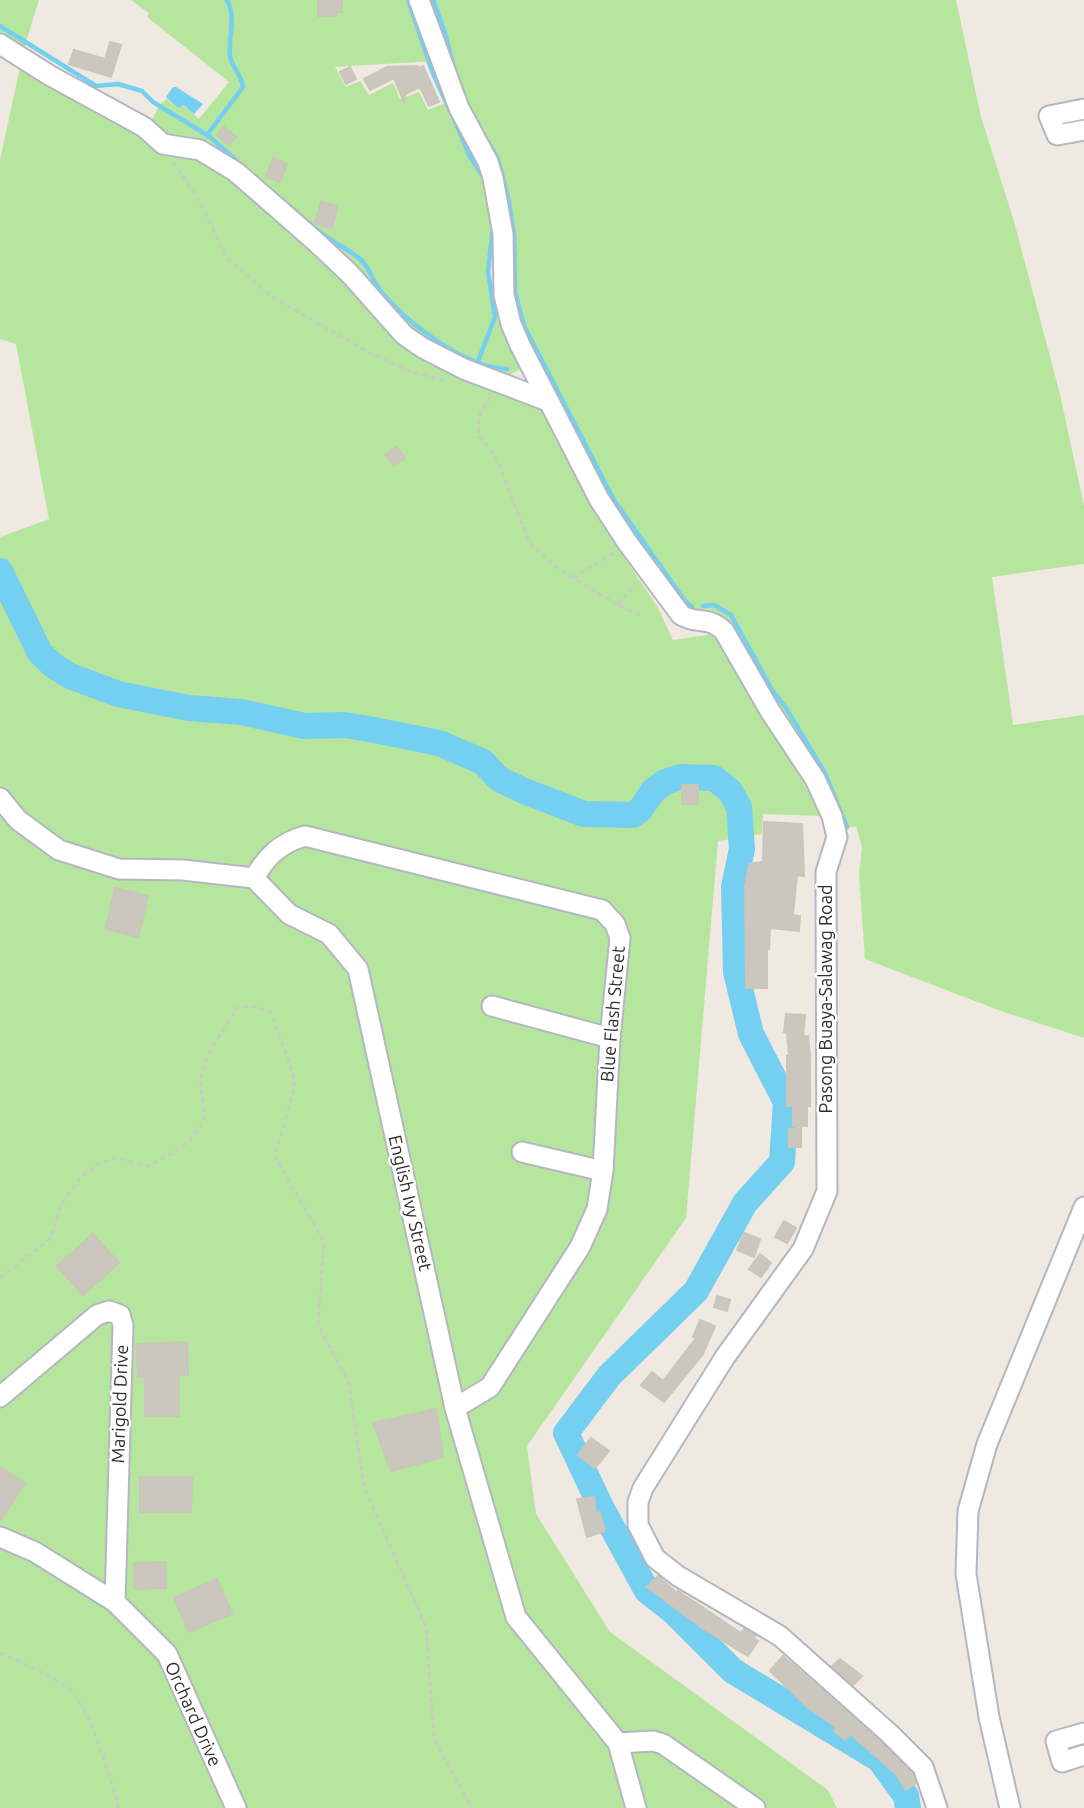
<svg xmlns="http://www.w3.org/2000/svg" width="1084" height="1808" font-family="Ubuntu,sans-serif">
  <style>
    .green { fill: #b6e59e }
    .water { fill: #75cff0 }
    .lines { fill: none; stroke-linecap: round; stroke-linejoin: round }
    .stream { stroke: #75cff0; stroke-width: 4.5 }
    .river { stroke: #75cff0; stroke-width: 26 }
    .building { fill: #cbc7bf; stroke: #cbc5ba; stroke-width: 2 }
    .minor-casing { stroke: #b4b7c1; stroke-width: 23 }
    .path { stroke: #c9c9c9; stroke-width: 2.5; stroke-dasharray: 5 3.5; stroke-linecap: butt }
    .minor { stroke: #fff; stroke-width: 19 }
    .labels { text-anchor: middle; stroke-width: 5; stroke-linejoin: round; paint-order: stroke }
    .street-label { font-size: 18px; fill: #2e2e2e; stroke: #fff }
  </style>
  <rect width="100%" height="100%" fill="#efe9e1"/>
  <g class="green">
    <path d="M 0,0 L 39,0 L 24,48 L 0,34 Z"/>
    <path d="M 131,0 L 412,0 L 433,61 L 335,67 L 346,87 L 360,81 L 369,95 L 393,83 L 400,99 L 419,92 L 428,110 L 450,101 L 488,181 L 495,207 L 490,276 L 498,307 L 525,366 L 503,379 L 410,332 L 289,215 L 149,126 L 160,104 L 167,99 L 178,108 L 184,105 L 199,119 L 229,82 L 147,17 L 149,13 Z"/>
    <path d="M 426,0 L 956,0 L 981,117 L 1013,218 L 1060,394 L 1084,506 L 1084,564 L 992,577 L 1013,725 L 1084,715 L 1084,1038 L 1001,1011 L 865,959 L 859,874 L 862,847 L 856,826 L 844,829 L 783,715 L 725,617 L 708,609 L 690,613 L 610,502 L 517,322 L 474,126 Z"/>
    <path d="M 21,63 L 205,157 L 255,194 L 389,325 L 541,405 L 554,437 L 594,512 L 657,606 L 673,640 L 714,634 L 802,780 L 821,816 L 763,814 L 762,834 L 718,841 L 686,1218 L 527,1446 L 536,1514 L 610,1632 L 828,1790 L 837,1808 L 0,1808 L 0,537 L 49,519 L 16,344 L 0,339 L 0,160 Z"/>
  </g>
  <path class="water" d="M 173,87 L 176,87 L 203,104 L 194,114 L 184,105 L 178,108 L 166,97 Z"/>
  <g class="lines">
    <g class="stream">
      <path d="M 408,0 L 432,71 L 450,111"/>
      <path d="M 433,0 L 445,33 L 455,72"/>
      <path d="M 0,26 L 96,86 L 118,84 L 142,91 L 153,102 L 210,137 L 239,163"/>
      <path d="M 454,119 L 469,155 L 485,180"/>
      <path d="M 207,135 L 243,87 C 241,73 231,66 230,56 C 228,37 237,17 227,0"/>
      <path d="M 485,137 L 498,159 L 509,202 L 514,235 L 515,292 L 524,326 L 614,500 L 685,601 L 692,607"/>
      <path d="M 283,201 C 295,210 304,220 316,229 C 329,241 348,248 361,260 C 369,267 371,278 378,287 C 401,320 466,368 507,369"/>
      <path d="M 478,361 L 495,317 L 488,271 L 493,227"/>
      <path d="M 703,606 L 714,605 L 731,615 L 772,690 L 786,708 L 825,773 L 847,827"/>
    </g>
    <path class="river" d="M 0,571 L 40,653 L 54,666 L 70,676 L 118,694 L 189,708 L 241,712 L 304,726 L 344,725 L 364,728 L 439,743 L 483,762 L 499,779 L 524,791 L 584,814 L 633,815 L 640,810 L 653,791 L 665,782 L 680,777 L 714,778 L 730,791 L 739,807 L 742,849 L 734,887 L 736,972 L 751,1034 L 786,1102 L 782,1162 L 745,1203 L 696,1291 L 609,1376 L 566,1433 L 601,1507 L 647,1591 L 674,1612 L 733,1671 L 879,1759 L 906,1796 L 908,1808"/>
  </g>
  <g class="building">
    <path d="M 318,0 L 342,0 L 342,12 L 336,12 L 336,16 L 318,16 Z"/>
    <path d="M 110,42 L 121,45 L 111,77 L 69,64 L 74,50 L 105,59 Z"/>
    <path d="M 418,66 L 404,74 L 423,66 L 439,102 L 429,106 L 420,87 L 405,94 L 404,102 L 394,78 L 370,90 L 364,79 L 387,67 Z"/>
    <path d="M 350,67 L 356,79 L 346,84 L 340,72 Z"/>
    <path d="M 224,127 L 236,137 L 228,145 L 217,135 Z"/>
    <path d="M 273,158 L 287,164 L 280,182 L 266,177 Z"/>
    <path d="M 321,202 L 338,206 L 332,228 L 315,223 Z"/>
    <path d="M 396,447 L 405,458 L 394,466 L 385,455 Z"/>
    <rect x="682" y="785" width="16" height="19"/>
    <path d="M 764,822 L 802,824 L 804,876 L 797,875 L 793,915 L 800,916 L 799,931 L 770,928 L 769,949 L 767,949 L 767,988 L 746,988 L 745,887 L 749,864 L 763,862 Z"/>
    <path d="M 115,888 L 148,896 L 138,937 L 106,929 Z"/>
    <path d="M 786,1014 L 805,1015 L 803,1036 L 808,1036 L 810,1056 L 810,1106 L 807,1106 L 807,1126 L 793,1126 L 793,1106 L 787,1106 L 787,1056 L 789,1056 L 787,1033 L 784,1032 Z"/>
    <path d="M 801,1128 L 801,1147 L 789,1147 L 789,1129 Z"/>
    <path d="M 784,1221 L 796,1228 L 787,1243 L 775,1237 Z"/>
    <path d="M 744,1233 L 760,1239 L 754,1257 L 737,1250 Z"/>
    <path d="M 93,1234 L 119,1263 L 83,1295 L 57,1266 Z"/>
    <path d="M 760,1254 L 771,1263 L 761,1277 L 749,1269 Z"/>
    <path d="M 717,1296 L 730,1300 L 727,1311 L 714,1307 Z"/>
    <path d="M 700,1320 L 715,1326 L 703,1354 L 664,1402 L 641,1385 L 652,1372 L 663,1381 L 696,1338 L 693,1337 Z"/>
    <path d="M 187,1342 L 188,1375 L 179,1375 L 179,1416 L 145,1416 L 145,1377 L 138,1377 L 136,1344 Z"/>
    <path d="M 436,1409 L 443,1457 L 391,1471 L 373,1423 Z"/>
    <path d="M 591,1438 L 609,1451 L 595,1468 L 578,1455 Z"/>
    <path d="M 0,1467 L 25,1483 L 0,1521 Z"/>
    <path d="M 140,1477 L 192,1477 L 191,1512 L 140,1512 Z"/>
    <path d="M 594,1497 L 596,1513 L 600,1512 L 605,1531 L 587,1537 L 577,1499 Z"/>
    <path d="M 165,1562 L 166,1588 L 135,1589 L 134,1563 Z"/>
    <path d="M 658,1576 L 677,1593 L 678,1591 L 741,1633 L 744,1629 L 755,1636 L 753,1638 L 758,1641 L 748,1656 L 702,1628 L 647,1587 Z"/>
    <path d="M 217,1579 L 232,1614 L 189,1632 L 174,1598 Z"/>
    <path d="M 783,1656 L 882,1743 L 912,1774 L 916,1783 L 906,1790 L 896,1774 L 850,1734 L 845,1740 L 834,1731 L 836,1727 L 806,1706 L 770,1671 Z"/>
    <path d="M 840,1659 L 862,1676 L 853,1685 L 832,1666 Z"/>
  </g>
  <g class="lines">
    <defs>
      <g id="minor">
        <path d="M 419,0 L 459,108 L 488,162 L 493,178 L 503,234 L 504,295 L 511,324 L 520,345 L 599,499 L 627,542 L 681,615 C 697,625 707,615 724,631 L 770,711 L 815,779 L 832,816 L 837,837 L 826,872 L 827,1191 L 803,1249 L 725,1357 L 643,1488 L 638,1502 L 638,1525 L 655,1558 L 678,1576 L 780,1636 L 890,1734 L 923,1767 L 937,1808"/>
        <path d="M 0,44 L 49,75 L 144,127 L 163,144 L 200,150 L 236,172 L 315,241 L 350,274 L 404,335 L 423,348 L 464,369 L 548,401"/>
        <path d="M 1084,109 L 1049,116 L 1057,135 L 1084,130"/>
        <path d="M 0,798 L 18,820 L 59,850 L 119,869 L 183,870 L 254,878 L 289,914 L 329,934 L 358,969 L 455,1408 L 516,1617 L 618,1743 L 636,1808"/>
        <path d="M 254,878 C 267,856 280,843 305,836 L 602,910 L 615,924 L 620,938 L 610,1038 L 603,1171 L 597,1209 L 580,1247 L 490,1387 L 455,1408"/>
        <path d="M 492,1006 L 610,1038"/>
        <path d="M 522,1152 L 603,1171"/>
        <path d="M 0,1397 L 97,1315 L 109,1311 L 120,1315 L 123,1325 L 115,1602"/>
        <path d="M 0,1537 L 35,1552 L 115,1602 L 167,1654 L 236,1808"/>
        <path d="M 1084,1733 L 1056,1741 L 1062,1762 L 1084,1755"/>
        <path d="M 618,1743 L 653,1741 L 663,1744 L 755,1808"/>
        <path d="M 1010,1808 L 989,1717 L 966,1574 L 968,1511 L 987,1444 L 1084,1207"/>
      </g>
    </defs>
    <use href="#minor" class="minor-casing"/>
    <g class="path">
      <path d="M 173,162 L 198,198 L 227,258 L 272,297 L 368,352 L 407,370 L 441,380 L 446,378"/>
      <path d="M 490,397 L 480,414 L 478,426 L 479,437 L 495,455 L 529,541 L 552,564 L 573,578 L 618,605 L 640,615"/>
      <path d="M 573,578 L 614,553"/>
      <path d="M 618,605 L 635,583"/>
      <path d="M 0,1278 L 51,1238 L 61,1205 L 80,1178 L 100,1163 L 117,1158 L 148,1166 C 171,1155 207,1137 204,1107 C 202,1093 198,1084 203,1069 C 209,1048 226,1027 237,1008 C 251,1005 260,1006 272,1014 C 278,1037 291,1058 294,1082 C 295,1096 278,1139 275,1157 L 324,1241 L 318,1325 L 349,1383 L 364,1487 L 426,1627 L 434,1739 L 472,1808"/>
      <path d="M 0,1653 C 20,1662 62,1679 75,1696 C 93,1717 108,1774 118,1802 L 118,1808"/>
    </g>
    <use href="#minor" class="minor"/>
  </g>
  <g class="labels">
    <g class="street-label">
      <text transform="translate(826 999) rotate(-90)" y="6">Pasong Buaya-Salawag Road</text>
      <text transform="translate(613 1014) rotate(-85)" y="6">Blue Flash Street</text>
      <text transform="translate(410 1203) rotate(77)" y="6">English Ivy Street</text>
      <text transform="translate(120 1404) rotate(-88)" y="6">Marigold Drive</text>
      <text transform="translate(193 1714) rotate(66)" y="6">Orchard Drive</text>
    </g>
  </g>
</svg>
